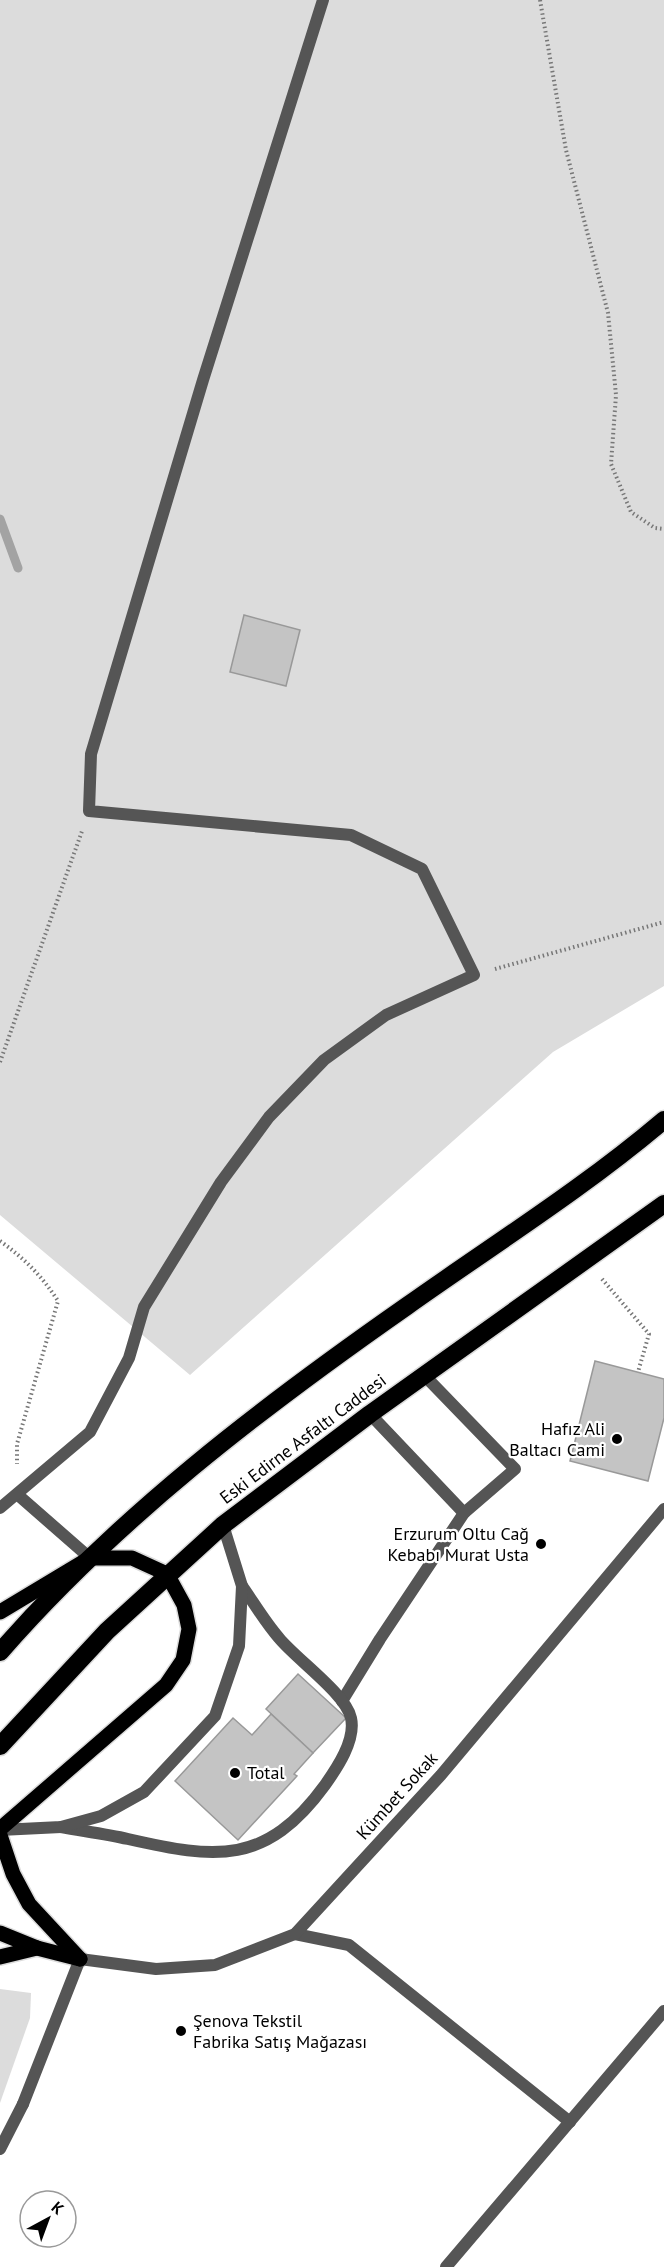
<svg xmlns="http://www.w3.org/2000/svg" width="664" height="2267" font-family="'PT Sans',sans-serif">
  <style>
    .green { fill: #dcdcdc }
    .lines { fill: none; stroke-linecap: round; stroke-linejoin: round }
    .stream { stroke: #a3a3a3; stroke-width: 9 }
    .building { fill: #c4c4c4; stroke: #999; stroke-width: 1.5 }
    .primary-casing { stroke: #dbdbdb; stroke-width: 18 }
    .highway-casing { stroke: #dbdbdb; stroke-width: 21 }
    .path { stroke: #777; stroke-width: 4; stroke-dasharray: 1.5 3; stroke-linecap: butt }
    .lane { stroke: #555; stroke-width: 12 }
    .street { stroke: #555; stroke-width: 12 }
    .primary { stroke: #000; stroke-width: 15 }
    .highway { stroke: #000; stroke-width: 18 }
    .poi-dot { fill: #000; stroke: #fff; stroke-width: 2 }
    .labels { text-anchor: middle; stroke-width: 4.5; stroke-linejoin: round; paint-order: stroke }
    .poi-label { font-size: 18px; fill: #000; stroke: #fff; text-anchor: end }
    .street-label { font-size: 18px; fill: #000; stroke: #fff }
  </style>
  <rect width="100%" height="100%" fill="#fff"/>
  <g class="green">
    <path d="M 0,0 L 664,0 L 664,986 L 553,1052 L 190,1375 L 0,1215 Z"/>
    <path d="M 0,1989 L 31,1993 L 30,2018 L 0,2103 Z"/>
  </g>
  <g class="lines">
    <path class="stream" d="M 0,519 L 18,568"/>
  </g>
  <g class="building">
    <path d="M 244,615 L 300,630 L 286,686 L 230,672 Z"/>
    <path d="M 595,1361 L 664,1379 L 664,1418 L 648,1481 L 570,1461 Z"/>
    <path d="M 298,1674 L 346,1718 L 313,1753 L 266,1709 Z"/>
    <path d="M 271,1714 L 313,1753 L 294,1774 L 297,1776 L 238,1840 L 175,1781 L 233,1718 L 252,1735 Z"/>
  </g>
  <g class="lines">
    <defs>
      <g id="primary">
        <path d="M 0,1612 L 90,1558 L 132,1558 L 167,1574 L 184,1605 L 189,1629 L 183,1660 L 166,1685 L 0,1829"/>
        <path d="M 0,1835 L 13,1874 L 29,1904 L 80,1959"/>
        <path d="M 0,1933 L 37,1948 L 80,1959"/>
        <path d="M 0,1957 L 37,1948"/>
      </g>
      <g id="highway">
        <path d="M 0,1652 C 118,1517 261,1408 407,1306 C 493,1245 584,1188 664,1120"/>
        <path d="M 0,1746 L 107,1631 L 223,1525 L 370,1414 L 664,1204"/>
      </g>
    </defs>
    <use href="#primary" class="primary-casing"/>
    <use href="#highway" class="highway-casing"/>
    <g class="path">
      <path d="M 540,0 L 566,150 L 608,313 L 616,395 L 611,464 L 631,512 L 655,528 L 664,529"/>
      <path d="M 495,969 L 664,922"/>
      <path d="M 0,1062 L 82,831"/>
      <path d="M 0,1241 C 24,1258 42,1276 58,1301 L 17,1444 L 17,1464"/>
      <path d="M 602,1279 L 649,1334 L 638,1372"/>
    </g>
    <g class="lane">
      <path d="M 370,1414 L 464,1513"/>
      <path d="M 18,1495 L 90,1558"/>
      <path d="M 0,1508 L 90,1432 L 129,1358 L 144,1307 L 221,1182 L 269,1117 L 324,1060 L 386,1015 L 474,975 L 422,869 L 351,835 L 89,811 L 91,754 L 203,380 L 323,0"/>
      <path d="M 342,1701 L 380,1639 L 464,1513 L 515,1469 L 424,1375"/>
      <path d="M 61,1827 C 83,1831 106,1834 128,1839 C 216,1859 266,1866 325,1785 C 337,1768 356,1740 351,1718 C 346,1694 296,1659 279,1638 C 265,1622 254,1603 242,1586"/>
      <path d="M 0,1830 L 61,1827 L 101,1816 L 144,1792 L 215,1716 L 239,1646 L 242,1586 L 223,1525"/>
      <path d="M 295,1934 L 349,1945 L 570,2122"/>
      <path d="M 0,2149 L 23,2104"/>
      <path d="M 446,2267 L 664,2011"/>
    </g>
    <path class="street" d="M 23,2104 L 80,1959 L 156,1969 L 215,1965 L 295,1934 L 441,1775 L 664,1509"/>
    <use href="#primary" class="primary"/>
    <use href="#highway" class="highway"/>
  </g>
  <g class="poi-dot">
    <circle cx="617" cy="1439" r="6"/>
    <circle cx="541" cy="1544" r="6"/>
    <circle cx="235" cy="1773" r="6"/>
    <circle cx="181" cy="2031" r="6"/>
  </g>
  <g class="labels">
    <g class="poi-label">
      <text x="605" y="1435">Hafız Ali<tspan x="605" dy="21">Baltacı Cami</tspan></text>
      <text x="529" y="1540">Erzurum Oltu Cağ<tspan x="529" dy="21">Kebabı Murat Usta</tspan></text>
      <text x="247" y="1779" text-anchor="start">Total</text>
      <text x="193" y="2027" text-anchor="start">Şenova Tekstil<tspan x="193" dy="21">Fabrika Satış Mağazası</tspan></text>
    </g>
    <g class="street-label">
      <text transform="translate(303 1439) rotate(-37)" y="6">Eski Edirne Asfaltı Caddesi</text>
      <text transform="translate(397 1796) rotate(-48)" y="6">Kümbet Sokak</text>
    </g>
  </g>
  <g transform="translate(48 2219) rotate(41)"><circle r="28" fill="#ffffff" stroke="#999999" stroke-width="1.5"/>
  <path d="M0-4.5L10 22L0 15L-10 22Z" fill="#000000"/>
  <text y="-9" font-size="16" font-weight="bold" text-anchor="middle" fill="#000000">K</text>
  </g>
</svg>
